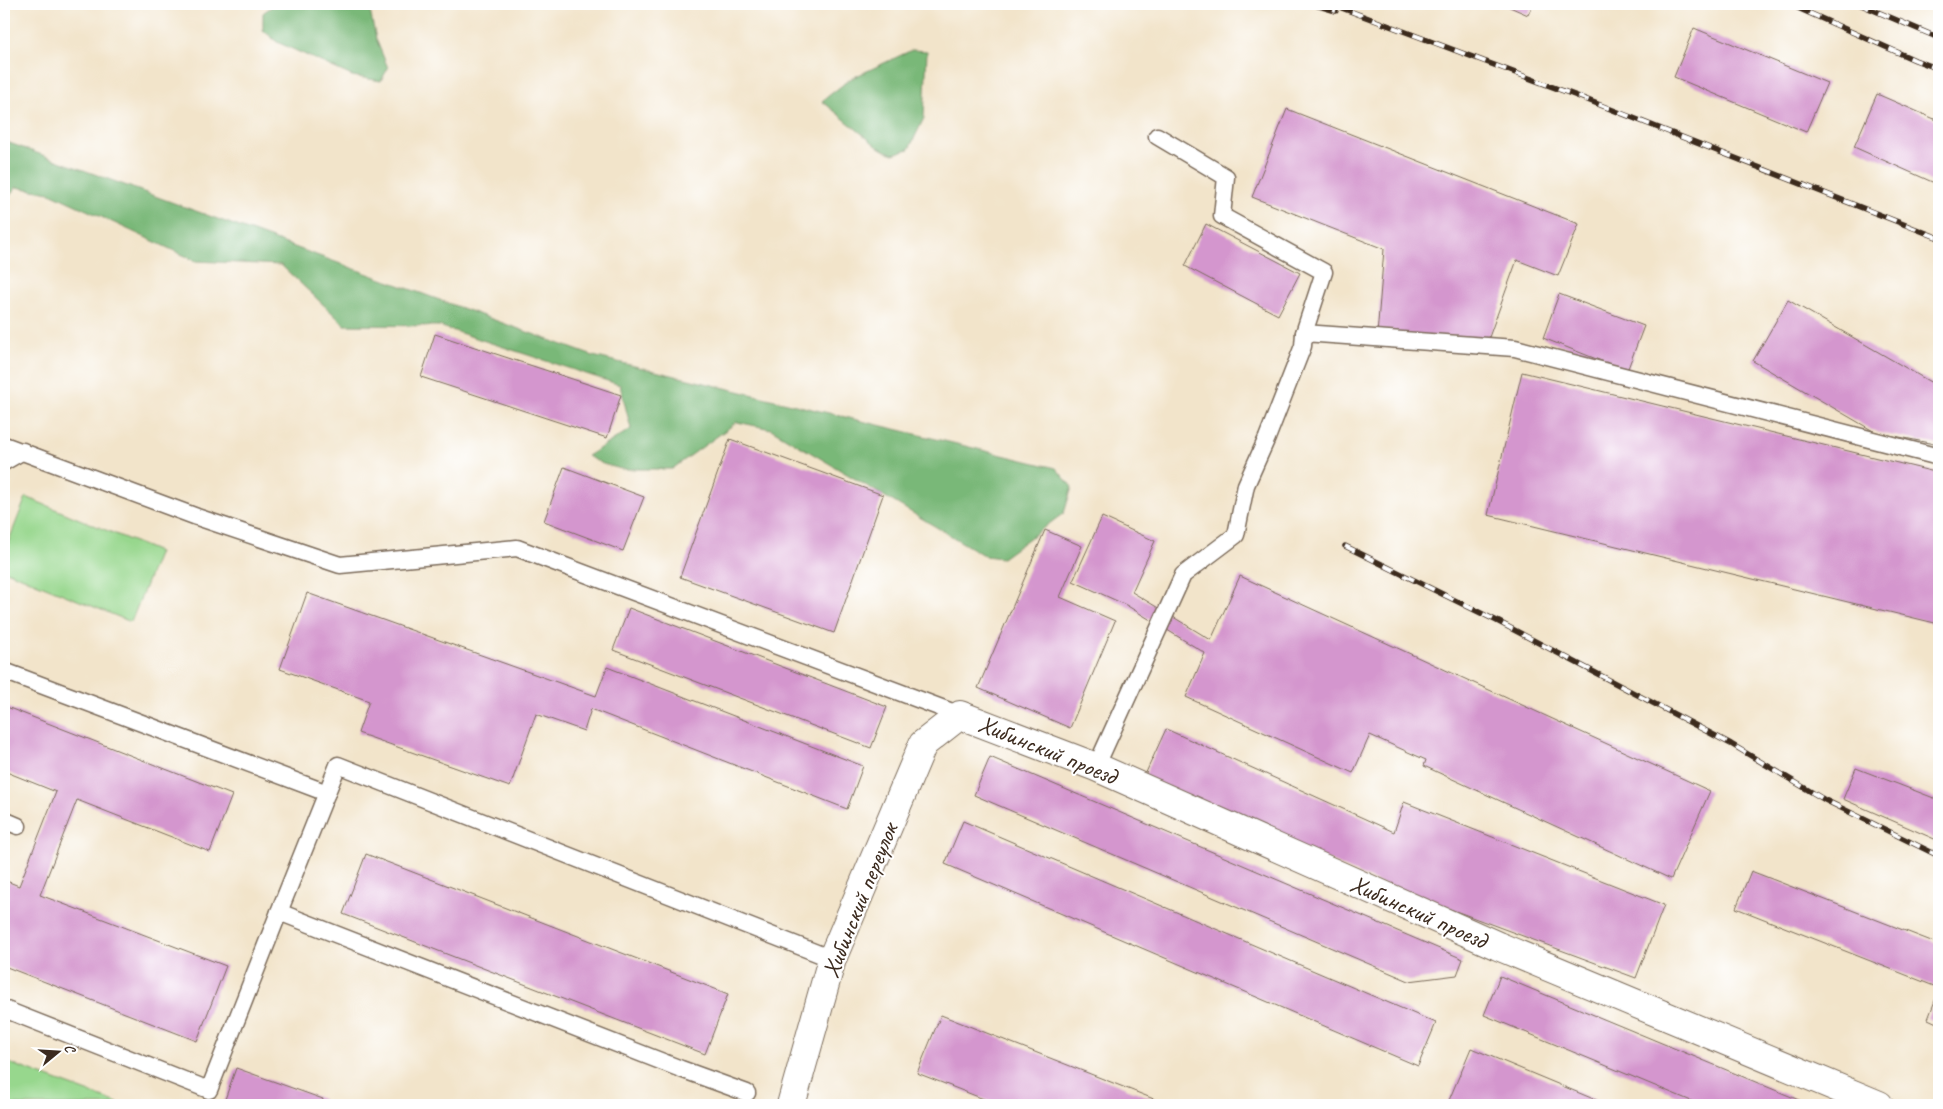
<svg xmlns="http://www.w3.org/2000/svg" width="1943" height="1109" font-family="Caveat,sans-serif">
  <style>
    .green { fill: #97d78d; stroke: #698056 }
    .forest { fill: #79b878; stroke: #5a714b }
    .building { fill: #d496ce }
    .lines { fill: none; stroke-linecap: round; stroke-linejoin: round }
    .service-casing { stroke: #7b6b5a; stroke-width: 19 }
    .minor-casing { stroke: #7b6b5a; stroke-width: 30 }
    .service { stroke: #fff; stroke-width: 16 }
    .minor { stroke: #fff; stroke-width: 28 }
    .rail-casing { stroke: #3b2a1e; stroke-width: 5.5 }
    .rail { stroke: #fff; stroke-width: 4; stroke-dasharray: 11; stroke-linecap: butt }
    .labels { text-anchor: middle; stroke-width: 4; stroke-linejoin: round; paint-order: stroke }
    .street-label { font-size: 25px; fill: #3b2a1e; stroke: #fff }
  </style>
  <rect width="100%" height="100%" fill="#fff"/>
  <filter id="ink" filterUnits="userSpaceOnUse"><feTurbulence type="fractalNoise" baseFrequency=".02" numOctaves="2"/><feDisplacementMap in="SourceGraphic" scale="10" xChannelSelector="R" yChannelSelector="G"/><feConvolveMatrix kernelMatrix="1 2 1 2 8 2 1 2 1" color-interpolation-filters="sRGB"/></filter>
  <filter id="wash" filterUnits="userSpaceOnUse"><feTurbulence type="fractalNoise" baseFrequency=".0096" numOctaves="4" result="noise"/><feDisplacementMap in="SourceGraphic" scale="20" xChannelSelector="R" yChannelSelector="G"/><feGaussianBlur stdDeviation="1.12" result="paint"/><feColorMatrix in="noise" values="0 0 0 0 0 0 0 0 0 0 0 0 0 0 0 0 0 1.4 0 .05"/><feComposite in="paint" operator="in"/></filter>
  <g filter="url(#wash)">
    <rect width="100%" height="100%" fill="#f2e4ca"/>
    <g class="green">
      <path d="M 26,497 L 159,552 L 131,622 L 4,570 L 4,553 Z"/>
      <path d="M 4,1061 L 123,1105 L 4,1105 Z"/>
    </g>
    <g class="forest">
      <path d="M 275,4 L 316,8 L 358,4 L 370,11 L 376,39 L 388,68 L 381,81 L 352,76 L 277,42 L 263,30 L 263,13 Z"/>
      <path d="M 912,50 L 927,51 L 924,118 L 909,149 L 893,154 L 878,147 L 822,101 L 850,79 Z"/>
      <path d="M 4,141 L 593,356 L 1056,468 L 1072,487 L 1064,513 L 1002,558 L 985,556 L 771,429 L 737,422 L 672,469 L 621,469 L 603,464 L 587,456 L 631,429 L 620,385 L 439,326 L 345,325 L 281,265 L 196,261 L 50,193 L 16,187 L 4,204 Z"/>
    </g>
    <g id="blocks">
      <g class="building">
        <path d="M 1503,4 L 1533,4 L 1528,15 Z"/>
        <path d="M 1694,28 L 1827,83 L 1806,132 L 1674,77 Z"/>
        <path d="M 1877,94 L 1939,121 L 1939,185 L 1854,147 Z"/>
        <path d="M 1287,109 L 1579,224 L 1558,276 L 1517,260 L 1488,340 L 1377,335 L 1384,249 L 1252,197 Z"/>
        <path d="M 1206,224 L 1300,273 L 1278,315 L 1185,266 Z"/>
        <path d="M 1559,294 L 1644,326 L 1627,371 L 1543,338 Z"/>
        <path d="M 1788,300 L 1939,387 L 1939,445 L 1875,432 L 1753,361 Z"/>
        <path d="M 435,334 L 621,395 L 607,438 L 421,377 Z"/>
        <path d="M 1522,372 L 1939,473 L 1939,624 L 1488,515 Z"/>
        <path d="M 730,439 L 883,495 L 834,633 L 680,577 Z"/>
        <path d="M 564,467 L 644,497 L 623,551 L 544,521 Z"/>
        <path d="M 1102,517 L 1155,541 L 1132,592 L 1211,640 L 1240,576 L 1710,791 L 1671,879 L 1424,766 L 1426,760 L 1370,735 L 1353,773 L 1186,697 L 1205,653 L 1126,605 L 1073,581 Z"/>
        <path d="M 1045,530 L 1082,546 L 1060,597 L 1115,621 L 1070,728 L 978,688 Z"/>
        <path d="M 307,593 L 596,696 L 607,667 L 863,766 L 847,809 L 591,709 L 584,731 L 536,714 L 510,787 L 358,733 L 369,701 L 280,669 Z"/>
        <path d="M 629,608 L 887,707 L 871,748 L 613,650 Z"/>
        <path d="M 4,706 L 232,795 L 210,852 L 77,800 L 40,895 L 226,966 L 197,1041 L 4,966 L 4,880 L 19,886 L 56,792 L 4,771 Z"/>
        <path d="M 1166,729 L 1394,832 L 1404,802 L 1664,905 L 1636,978 L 1372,880 L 1144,777 Z"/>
        <path d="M 990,757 L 1463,959 L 1457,975 L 1409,981 L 974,795 Z"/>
        <path d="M 1856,768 L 1939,800 L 1939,841 L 1843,799 Z"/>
        <path d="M 963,821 L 1436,1023 L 1418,1066 L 945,864 Z"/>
        <path d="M 366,854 L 728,994 L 705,1054 L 343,914 Z"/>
        <path d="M 1751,871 L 1939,944 L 1939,988 L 1736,908 Z"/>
        <path d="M 1500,976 L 1811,1105 L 1701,1105 L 1484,1015 Z"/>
        <path d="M 1939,990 L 1939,1024 L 1928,1019 Z"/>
        <path d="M 941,1015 L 1169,1105 L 999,1105 L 917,1073 Z"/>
        <path d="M 1471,1048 L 1608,1105 L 1447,1105 Z"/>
        <path d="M 236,1068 L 323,1099 L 321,1105 L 223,1105 Z"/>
      </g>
    </g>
  </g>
  <g filter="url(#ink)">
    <use href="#blocks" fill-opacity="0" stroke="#7b6b5a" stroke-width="1"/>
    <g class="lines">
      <defs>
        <g id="service">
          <path d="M 1304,333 L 1515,348 L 1939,457"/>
          <path d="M 4,445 L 197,517 L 340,565 L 517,548 L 960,715"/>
          <path d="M 4,462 L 23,451"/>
          <path d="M 4,671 L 327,793"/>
          <path d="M 1096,767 L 1183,575 L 1236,535 L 1246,485 L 1267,438 L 1303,346 L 1304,333 L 1324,272 L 1222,216 L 1226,177 L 1157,136"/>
          <path d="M 4,820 L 18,826"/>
          <path d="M 4,1009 L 209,1090 L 279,912"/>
          <path d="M 747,1093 L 681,1069 L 279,912 L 338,765 L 832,959"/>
        </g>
        <path id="minor" d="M 791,1105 L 832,959 L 923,744 L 960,715 L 1096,767 L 1498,946 L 1879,1105"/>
      </defs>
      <use href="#service" class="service-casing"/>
      <use href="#minor" class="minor-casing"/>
      <use href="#service" class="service"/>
      <use href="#minor" class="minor"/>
      <defs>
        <g id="rail">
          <path d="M 1312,4 L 1336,11"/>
          <path d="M 1331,4 L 1585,99 L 1939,238"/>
          <path d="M 1789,4 L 1915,60 L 1939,69"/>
          <path d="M 1859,4 L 1939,38"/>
          <path d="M 1345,546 L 1497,621 L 1731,744 L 1825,800 L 1939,856"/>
        </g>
      </defs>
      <use href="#rail" class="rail-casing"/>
      <use href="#rail" class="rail"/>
    </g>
  </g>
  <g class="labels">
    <g class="street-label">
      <text transform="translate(1048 749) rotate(22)" y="9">Хибинский проезд</text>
      <text transform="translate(859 900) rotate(-68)" y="9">Хибинский переулок</text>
      <text transform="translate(1419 911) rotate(24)" y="9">Хибинский проезд</text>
    </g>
  </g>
  <rect width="1943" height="1109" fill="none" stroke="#fff" stroke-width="20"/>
  <g transform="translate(58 1052) rotate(72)" stroke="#ffffff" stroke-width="4" paint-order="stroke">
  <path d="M0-4L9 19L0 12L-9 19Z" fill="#3b2a1e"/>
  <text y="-8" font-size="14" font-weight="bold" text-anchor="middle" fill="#3b2a1e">С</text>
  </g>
</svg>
